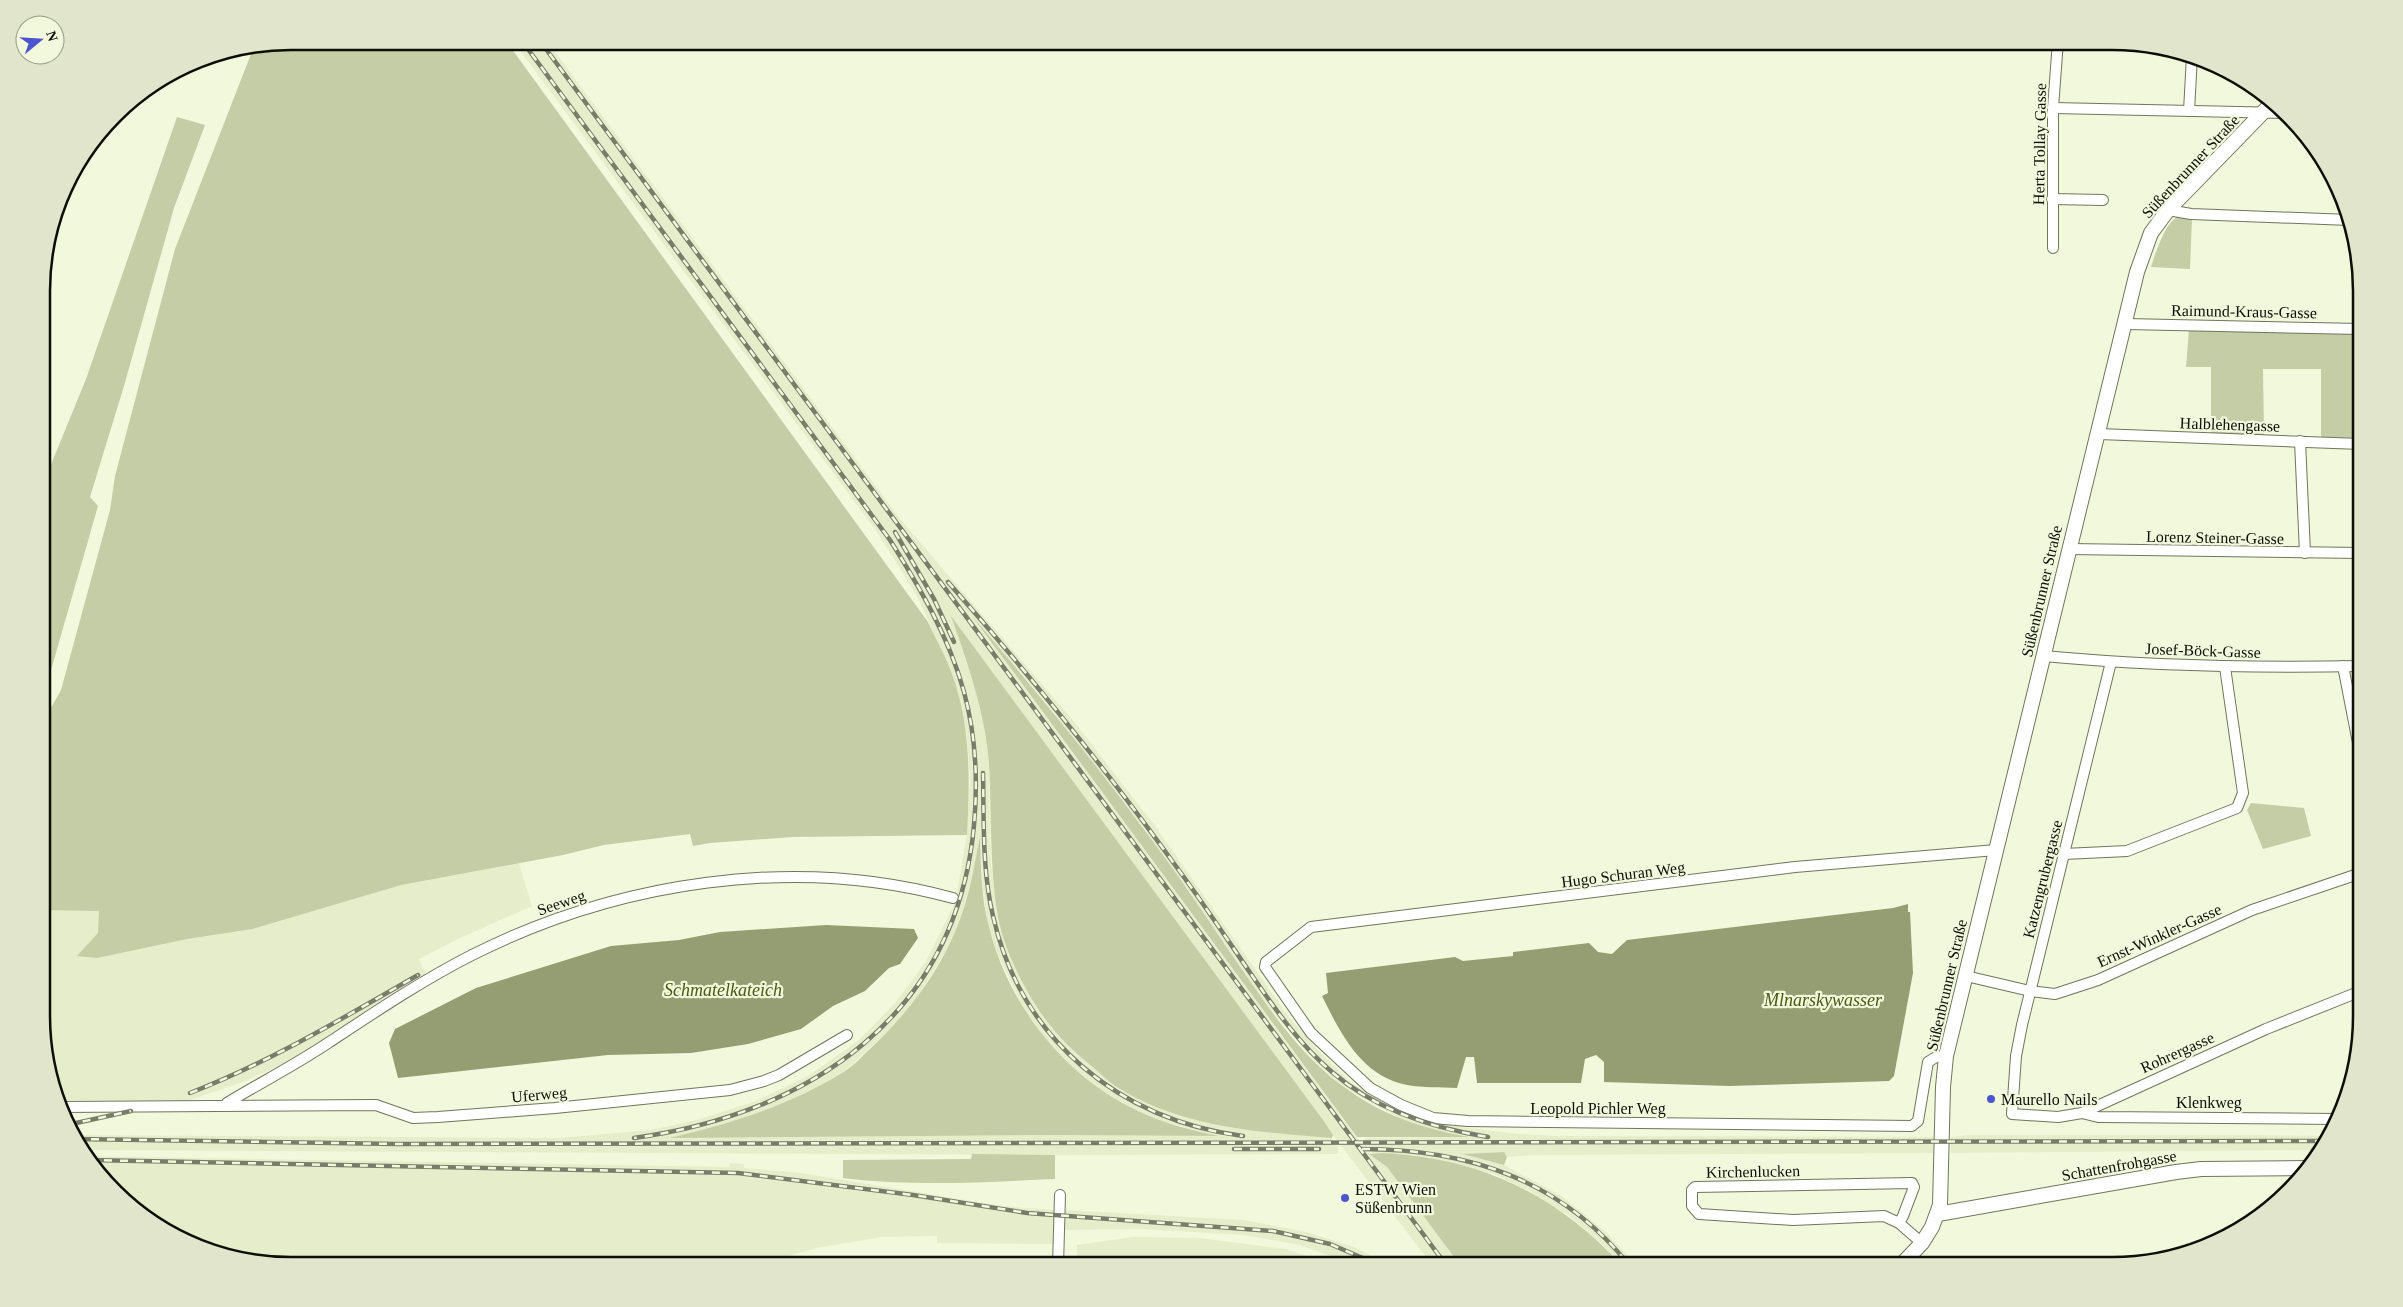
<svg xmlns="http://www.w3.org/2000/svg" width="2403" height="1307" font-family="Georgia,serif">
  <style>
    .built { fill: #e6edca; fill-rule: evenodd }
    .green { fill: #c4cda5 }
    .water { fill: #959e73 }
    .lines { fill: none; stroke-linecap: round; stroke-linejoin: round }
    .street-casing { stroke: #70755c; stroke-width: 12 }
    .secondary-casing { stroke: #70755c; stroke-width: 16 }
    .street { stroke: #fff; stroke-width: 10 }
    .secondary { stroke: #fff; stroke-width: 14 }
    .rail-casing { stroke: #787c6a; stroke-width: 4.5 }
    .rail { stroke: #f2f8dc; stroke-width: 2.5; stroke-dasharray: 8; stroke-linecap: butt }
    .poi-dot { fill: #4c56cc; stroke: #f2f8dc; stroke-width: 2 }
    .labels { text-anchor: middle; stroke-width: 4.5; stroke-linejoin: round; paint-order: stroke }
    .street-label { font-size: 16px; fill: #0d0e06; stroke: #f2f8dc }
    .poi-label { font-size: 16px; fill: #0d0e06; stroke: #f2f8dc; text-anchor: start }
    .water-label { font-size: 18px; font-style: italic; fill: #4f5812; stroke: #f2f8dc }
    .rim { fill: none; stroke: #0d0e06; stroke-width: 2.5 }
  </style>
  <rect width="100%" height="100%" fill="#f2f8dc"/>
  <g class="built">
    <path d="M 513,41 L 547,41 L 900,519 L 1072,719 L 1156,827 L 1287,1015 L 1318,1050 L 1351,1083 L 1390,1105 L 1428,1120 L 1444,1125 L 1519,1134 L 1557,1136 L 1937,1137 L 1937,1153 L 1532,1155 L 1507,1157 L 1504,1152 L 1465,1154 L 1504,1165 L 1563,1197 L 1607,1233 L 1636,1265 L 1621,1265 L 1603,1245 L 1571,1217 L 1531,1192 L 1494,1174 L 1433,1159 L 1371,1153 L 1371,1146 L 1365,1146 L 1365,1138 L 1465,1137 L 1437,1132 L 1401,1119 L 1346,1089 L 1315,1062 L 1263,1000 L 1144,828 L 1042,698 L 977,623 L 1369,1154 L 1387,1167 L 1460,1265 L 1432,1265 L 1333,1135 L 952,618 L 973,679 L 983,719 L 989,762 L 991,863 L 998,918 L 1017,970 L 1045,1019 L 1077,1054 L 1119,1089 L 1166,1111 L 1301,1135 L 1332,1138 L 1332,1145 L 1338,1146 L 1338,1154 L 1055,1155 L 81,1150 L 73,1135 L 558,1138 L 651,1130 L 697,1120 L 756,1101 L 808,1076 L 858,1041 L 896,1002 L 916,975 L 926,961 L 958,897 L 957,892 L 967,835 L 970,781 L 967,736 L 952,673 L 918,598 L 877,532 ZM 980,840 L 983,890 L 988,927 L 997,953 L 1024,1009 L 1049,1043 L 1074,1068 L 1103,1092 L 1135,1110 L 1165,1122 L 1215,1136 L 1045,1135 L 672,1138 L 743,1119 L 804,1095 L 847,1069 L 889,1030 L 913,1004 L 950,945 L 964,910 Z"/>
    <path d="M 517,857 L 532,906 L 458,939 L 419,959 L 426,976 L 285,1063 L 243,1082 L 187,1101 L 57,1100 L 43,1048 L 43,906 Z"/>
    <path d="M 1969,1135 L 2255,1135 L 2330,1136 L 2322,1150 L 1951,1153 L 1951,1137 Z"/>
    <path d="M 84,1156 L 729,1167 L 730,1163 L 744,1164 L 744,1168 L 801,1173 L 1001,1206 L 1054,1210 L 1054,1244 L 937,1243 L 937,1236 L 882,1237 L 816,1248 L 756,1266 L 291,1266 L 227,1257 L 167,1232 L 126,1203 Z"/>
    <path d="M 1064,1210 L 1244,1220 L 1306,1232 L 1354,1247 L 1389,1265 L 1356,1265 L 1300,1245 L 1243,1235 L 1142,1229 L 1064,1230 Z"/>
    <path d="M 1133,1237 L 1199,1238 L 1286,1249 L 1332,1265 L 1077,1266 L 1077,1245 Z"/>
  </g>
  <g class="green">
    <path d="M 291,41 L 506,41 L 928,622 C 936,639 946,657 952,674 C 971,726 970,781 967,835 L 793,837 L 710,843 L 693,846 L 690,834 L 604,845 L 563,855 L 401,885 L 252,929 L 187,939 L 97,958 L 77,956 L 98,933 L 99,911 L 43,910 L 43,722 L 61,690 L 110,510 L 115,476 L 175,249 L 253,49 Z"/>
    <path d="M 177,117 L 205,125 L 174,208 L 124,386 L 90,497 L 98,506 L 43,698 L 43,484 L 86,379 Z"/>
    <path d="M 2180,216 L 2192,218 L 2190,269 L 2151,267 C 2155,254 2166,219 2180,216 Z"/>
    <path d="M 2189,329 L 2361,334 L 2361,438 L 2321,437 L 2321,369 L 2263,369 L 2264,435 L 2211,435 L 2211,367 L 2186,367 Z"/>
    <path d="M 951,616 L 1323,1120 L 1333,1135 L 1332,1138 C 1260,1132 1184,1128 1120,1089 C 1111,1084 1102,1075 1094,1068 C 1070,1049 1051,1030 1035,1004 C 1019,978 1004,948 998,917 C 989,866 992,814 989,763 C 985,712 968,664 951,616 Z"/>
    <path d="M 972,616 C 1031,685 1089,755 1143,828 C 1178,874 1210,923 1243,971 C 1272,1013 1302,1057 1344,1087 C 1381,1115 1424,1129 1469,1137 L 1357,1137 Z"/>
    <path d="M 2251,803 L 2304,808 L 2311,836 L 2263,849 L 2247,810 Z"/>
    <path d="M 980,837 C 981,867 981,898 989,927 C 1008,1004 1064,1076 1136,1110 C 1162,1123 1190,1130 1219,1136 L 1045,1135 L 669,1138 C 731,1124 791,1105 845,1071 C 855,1065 863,1055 871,1048 C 912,1009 945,965 963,911 C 971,887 975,861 980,837 Z"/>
    <path d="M 1504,1152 L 1507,1157 L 1504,1165 L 1463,1154 Z"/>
    <path d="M 972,1154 L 1055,1155 L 1055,1179 C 985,1182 914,1187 843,1178 L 843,1160 L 971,1159 Z"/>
    <path d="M 1369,1154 C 1386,1152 1406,1155 1422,1157 C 1501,1168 1569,1207 1621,1265 L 1460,1265 L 1387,1167 Z"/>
  </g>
  <g class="water">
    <path d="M 1908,904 L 1908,912 L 1910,912 L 1913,973 L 1894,1076 L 1889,1081 L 1729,1086 L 1604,1082 L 1604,1062 L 1596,1055 L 1585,1059 L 1581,1083 L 1477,1083 L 1474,1057 L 1466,1057 L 1457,1088 C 1441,1087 1423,1088 1407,1085 C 1361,1076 1341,1034 1322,996 L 1328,993 L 1326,973 L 1455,957 L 1463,961 L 1513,956 L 1513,952 L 1589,943 L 1598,952 L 1612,954 L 1627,940 L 1893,908 Z"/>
    <path d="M 826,925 L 914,929 L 918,938 L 900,964 L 889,968 L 865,991 L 833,1006 L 801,1029 L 748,1044 L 691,1053 L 608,1055 L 398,1078 L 389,1043 L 395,1029 L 476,988 L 611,946 L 679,940 L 720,932 Z"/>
  </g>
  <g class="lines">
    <defs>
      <g id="street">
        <path d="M 2053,108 L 2285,113"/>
        <path d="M 2189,111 L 2192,56"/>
        <path d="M 2052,199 L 2103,200"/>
        <path d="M 2168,210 L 2191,214 L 2350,220"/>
        <path d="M 2053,248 L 2053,108 L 2058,41"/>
        <path d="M 2126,324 L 2361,329"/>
        <path d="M 2099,434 L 2361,444"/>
        <path d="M 2300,441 L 2305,553"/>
        <path d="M 2068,549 L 2361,553"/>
        <path d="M 2044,656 C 2149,666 2255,668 2361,666"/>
        <path d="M 2111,662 L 2022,1025 L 2016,1056 L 2012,1114 L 2058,1117 L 2082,1113 L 2266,1029 L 2361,991"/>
        <path d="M 2343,666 L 2361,758"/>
        <path d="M 2064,854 L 2127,851 L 2237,808 L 2243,793 L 2225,667"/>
        <path d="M 1966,976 L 2030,991 L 2055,994 L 2098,980 L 2252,910 L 2361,873"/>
        <path d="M 1946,1056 L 1936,1057 L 1928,1062 L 1918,1121 L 1912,1126 L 1468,1121 L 1433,1118 L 1401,1105 L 1370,1088 L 1311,1033 L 1265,967 L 1266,962 L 1311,927 L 1795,867 L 1996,850"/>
        <path d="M 227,1103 C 260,1083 295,1065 328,1043 C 375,1012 421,981 472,955 C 617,882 794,854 953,898"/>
        <path d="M 59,1107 L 376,1105 L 413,1118 L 438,1117 L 555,1108 L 730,1090 L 764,1081 L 779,1075 L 847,1035"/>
        <path d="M 2082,1113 L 2098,1117 L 2337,1119"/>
        <path d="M 1899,1223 L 1903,1216 L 1914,1187 L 1912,1183 L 1695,1187 L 1692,1190 L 1692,1206 L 1699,1214 L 1793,1220 L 1884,1216 L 1899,1223 L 1922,1243"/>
        <path d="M 1058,1266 L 1060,1195"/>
      </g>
      <g id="secondary">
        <path d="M 1938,1214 L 2176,1172 L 2201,1169 L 2308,1168"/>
        <path d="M 1901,1265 L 1922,1243 L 1932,1227 L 1940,1205 L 1943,1087 L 1946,1056 L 2137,272 L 2151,233 L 2168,210 L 2274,101"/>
      </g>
    </defs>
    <use href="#street" class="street-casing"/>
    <use href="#secondary" class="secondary-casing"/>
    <use href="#street" class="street"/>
    <use href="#secondary" class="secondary"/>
    <defs>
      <g id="rail">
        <path d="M 522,41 L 890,540 C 920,588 949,637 964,692 C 976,736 978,781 974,825 C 957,1015 810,1114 634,1138"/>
        <path d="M 540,41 L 1446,1265"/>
        <path d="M 895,532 L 934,599 L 954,642"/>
        <path d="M 948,582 C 1029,674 1106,769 1178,869 C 1203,903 1227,939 1251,974 C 1275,1009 1299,1044 1332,1072 C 1376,1110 1432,1128 1488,1137"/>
        <path d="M 983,773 C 984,820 982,870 993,916 C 1021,1040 1120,1120 1243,1136"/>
        <path d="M 190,1093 C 270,1062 343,1018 418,975"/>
        <path d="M 67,1125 L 131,1111"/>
        <path d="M 75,1139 L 396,1144 L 2328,1141"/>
        <path d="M 1234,1149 L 1319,1149"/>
        <path d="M 1362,1149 C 1468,1149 1561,1180 1629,1265"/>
        <path d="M 88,1160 L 738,1173 L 913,1195 L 1027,1213 L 1273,1231 L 1330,1244 L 1379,1265"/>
      </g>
    </defs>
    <use href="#rail" class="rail-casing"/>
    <use href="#rail" class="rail"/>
  </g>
  <g class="poi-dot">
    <circle cx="1991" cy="1099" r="5"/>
    <circle cx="1345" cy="1198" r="5"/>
  </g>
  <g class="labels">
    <g class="street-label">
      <text transform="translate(2039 144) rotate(-89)" y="6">Herta Tollay Gasse</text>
      <text transform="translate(2190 166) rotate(-47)" y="6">Süßenbrunner Straße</text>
      <text transform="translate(2244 311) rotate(1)" y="6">Raimund-Kraus-Gasse</text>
      <text transform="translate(2230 424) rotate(2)" y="6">Halblehengasse</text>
      <text transform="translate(2215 537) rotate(1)" y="6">Lorenz Steiner-Gasse</text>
      <text transform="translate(2041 591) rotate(-77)" y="6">Süßenbrunner Straße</text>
      <text transform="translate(2203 650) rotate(2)" y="6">Josef-Böck-Gasse</text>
      <text transform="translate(1623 874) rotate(-7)" y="6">Hugo Schuran Weg</text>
      <text transform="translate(2042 879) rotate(-76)" y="6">Katzengrubergasse</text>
      <text transform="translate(561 902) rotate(-19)" y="6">Seeweg</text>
      <text transform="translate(2159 935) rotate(-24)" y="6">Ernst-Winkler-Gasse</text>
      <text transform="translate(1946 985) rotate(-77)" y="6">Süßenbrunner Straße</text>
      <text transform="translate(2177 1052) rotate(-24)" y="6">Rohrergasse</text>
      <text transform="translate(539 1094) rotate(-5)" y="6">Uferweg</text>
      <text x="2209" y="1108">Klenkweg</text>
      <text x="1598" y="1114">Leopold Pichler Weg</text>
      <text transform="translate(2119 1165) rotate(-10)" y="6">Schattenfrohgasse</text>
      <text transform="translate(1753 1171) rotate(-1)" y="6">Kirchenlucken</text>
    </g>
    <g class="poi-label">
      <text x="2001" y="1105">Maurello Nails</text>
      <text x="1355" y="1195">ESTW Wien<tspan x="1355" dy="18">Süßenbrunn</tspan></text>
    </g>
    <g class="water-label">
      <text x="723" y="996">Schmatelkateich</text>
      <text x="1823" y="1006">Mlnarskywasser</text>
    </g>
  </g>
  <path d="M0 0H2403V1307H0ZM291 50H2112A241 241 0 0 1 2353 291V1016A241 241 0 0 1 2112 1257H291A241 241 0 0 1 50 1016V291A241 241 0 0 1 291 50Z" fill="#e0e5cb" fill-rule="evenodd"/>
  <path class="rim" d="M291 50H2112A241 241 0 0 1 2353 291V1016A241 241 0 0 1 2112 1257H291A241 241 0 0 1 50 1016V291A241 241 0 0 1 291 50Z"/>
  <g transform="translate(40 40) rotate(72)"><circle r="24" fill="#f2f8dc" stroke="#969a86"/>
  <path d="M0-4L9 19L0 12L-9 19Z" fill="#4c56cc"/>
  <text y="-8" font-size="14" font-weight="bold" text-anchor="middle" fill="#0d0e06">N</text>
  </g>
</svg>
